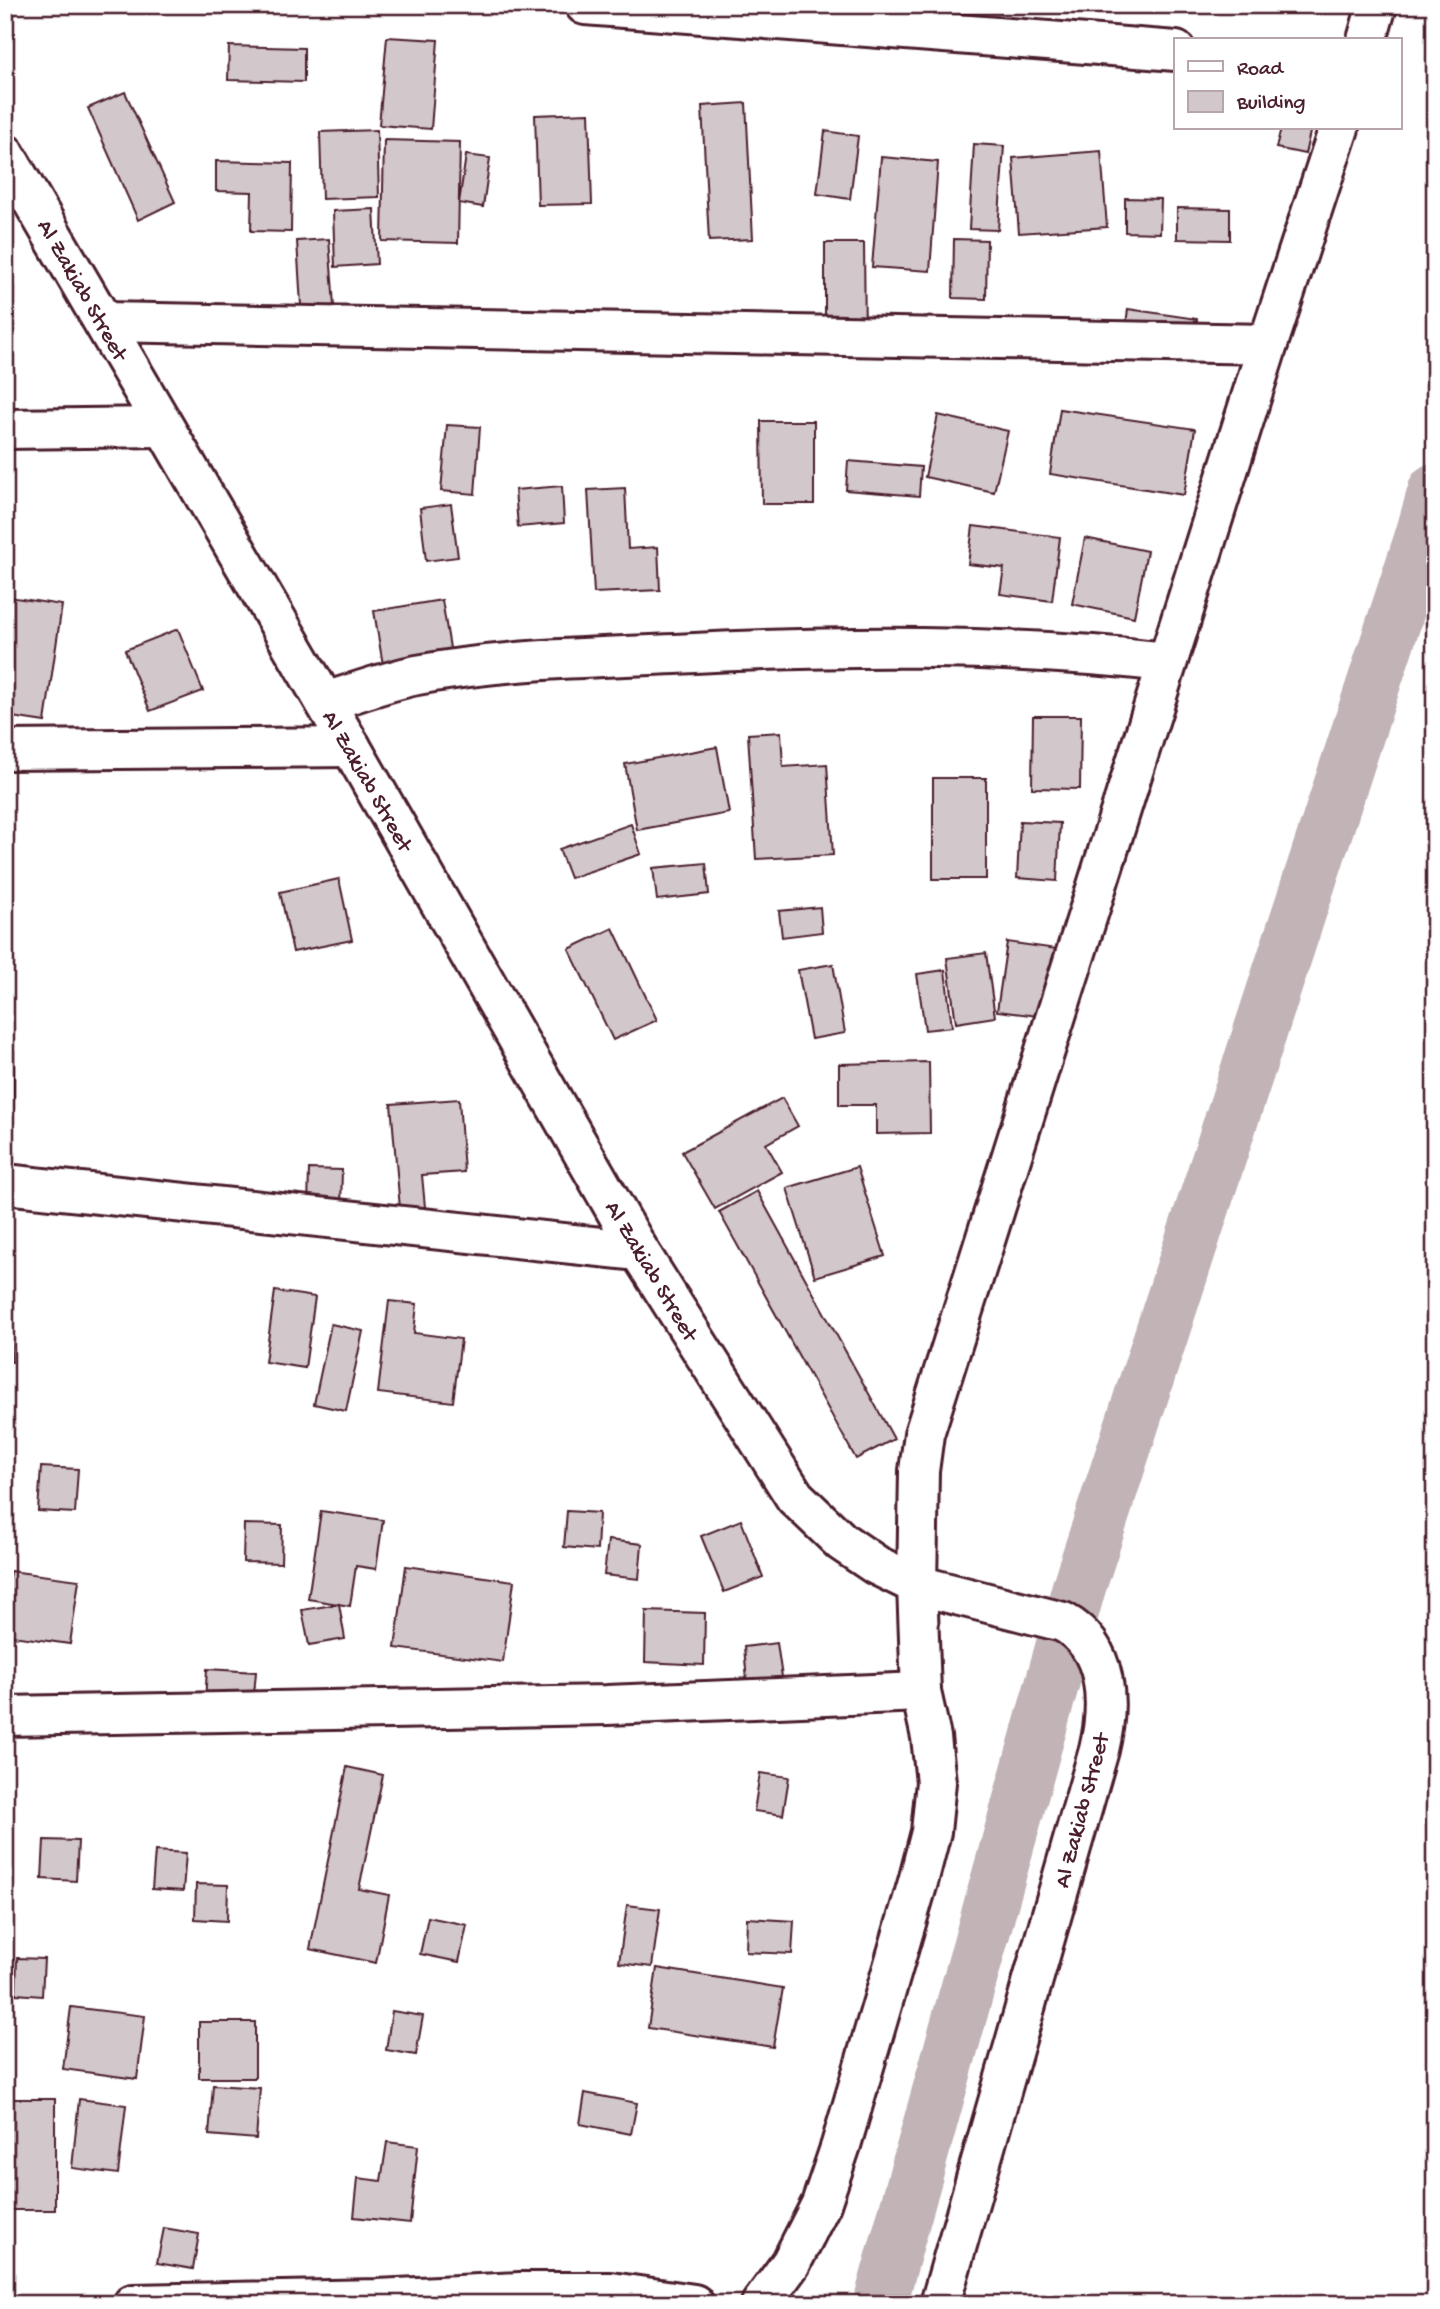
<svg xmlns="http://www.w3.org/2000/svg" width="1440" height="2309" font-family="'Gochi Hand',sans-serif">
  <style>
    .lines { fill: none; stroke-linecap: round; stroke-linejoin: round }
    .canal { stroke: #c1b3b6; stroke-width: 54 }
    .building { fill: #d2c7cb; stroke: #4a1f2b; stroke-width: 2 }
    .minor-casing { stroke: #4a1f2b; stroke-width: 44 }
    .minor { stroke: #fff; stroke-width: 38 }
    .labels { text-anchor: middle; stroke-width: 5; stroke-linejoin: round; paint-order: stroke }
    .street-label { font-size: 23px; fill: #4a1f2b; stroke: #fff }
  </style>
  <rect width="100%" height="100%" fill="#fff"/>
  <filter id="ink" filterUnits="userSpaceOnUse"><feTurbulence type="fractalNoise" baseFrequency=".0143" numOctaves="2"/><feDisplacementMap in="SourceGraphic" scale="14" xChannelSelector="R" yChannelSelector="G"/><feConvolveMatrix kernelMatrix="1 2 1 2 8 2 1 2 1" color-interpolation-filters="sRGB"/></filter>
  <g filter="url(#ink)">
    <g class="lines">
      <path class="canal" d="M 880,2304 L 1079,1587 L 1421,539 L 1435,490"/>
    </g>
    <g class="building">
      <path d="M 387,37 L 438,40 L 431,129 L 379,125 Z"/>
      <path d="M 229,46 L 304,48 L 304,82 L 228,80 Z"/>
      <path d="M 125,92 L 175,202 L 138,220 L 88,108 Z"/>
      <path d="M 746,103 L 753,239 L 709,241 L 702,106 Z"/>
      <path d="M 589,113 L 592,204 L 538,205 L 535,115 Z"/>
      <path d="M 1281,128 L 1311,128 L 1305,154 L 1276,148 Z"/>
      <path d="M 377,130 L 379,197 L 322,199 L 320,132 Z"/>
      <path d="M 825,131 L 858,136 L 850,199 L 817,194 Z"/>
      <path d="M 384,140 L 460,142 L 458,243 L 382,241 Z"/>
      <path d="M 974,144 L 1004,146 L 998,230 L 969,229 Z"/>
      <path d="M 1101,151 L 1107,227 L 1019,233 L 1013,158 Z"/>
      <path d="M 466,155 L 490,158 L 483,207 L 459,203 Z"/>
      <path d="M 881,157 L 938,162 L 930,271 L 872,267 Z"/>
      <path d="M 216,161 L 292,163 L 291,232 L 251,231 L 252,192 L 216,191 Z"/>
      <path d="M 1125,198 L 1161,199 L 1160,233 L 1125,232 Z"/>
      <path d="M 1177,208 L 1230,209 L 1230,240 L 1177,239 Z"/>
      <path d="M 374,209 L 377,264 L 335,267 L 333,211 Z"/>
      <path d="M 329,239 L 335,319 L 302,321 L 297,241 Z"/>
      <path d="M 954,239 L 987,240 L 986,299 L 953,298 Z"/>
      <path d="M 825,243 L 864,243 L 865,340 L 825,340 Z"/>
      <path d="M 1128,309 L 1197,319 L 1192,356 L 1123,347 Z"/>
      <path d="M 1060,409 L 1195,429 L 1184,495 L 1050,474 Z"/>
      <path d="M 938,415 L 1008,431 L 994,492 L 925,477 Z"/>
      <path d="M 761,421 L 814,421 L 814,504 L 762,504 Z"/>
      <path d="M 447,425 L 480,427 L 475,494 L 441,491 Z"/>
      <path d="M 848,461 L 921,467 L 919,496 L 846,490 Z"/>
      <path d="M 562,486 L 564,523 L 518,527 L 515,490 Z"/>
      <path d="M 625,488 L 628,549 L 658,547 L 660,590 L 594,593 L 588,490 Z"/>
      <path d="M 451,504 L 458,557 L 426,561 L 420,508 Z"/>
      <path d="M 973,526 L 1060,537 L 1052,601 L 1000,594 L 1004,568 L 968,564 Z"/>
      <path d="M 1085,538 L 1147,551 L 1134,617 L 1072,604 Z"/>
      <path d="M 9,597 L 62,605 L 45,722 L 5,716 L 5,624 Z"/>
      <path d="M 442,600 L 452,660 L 384,671 L 374,611 Z"/>
      <path d="M 178,629 L 203,691 L 150,711 L 125,650 Z"/>
      <path d="M 1033,716 L 1081,716 L 1080,789 L 1032,788 Z"/>
      <path d="M 781,732 L 783,767 L 827,764 L 833,855 L 756,859 L 748,734 Z"/>
      <path d="M 717,747 L 729,813 L 637,830 L 625,764 Z"/>
      <rect x="933" y="778" width="53" height="101"/>
      <path d="M 1020,821 L 1060,823 L 1057,881 L 1017,878 Z"/>
      <path d="M 631,824 L 641,854 L 570,878 L 559,849 Z"/>
      <path d="M 706,863 L 709,894 L 657,900 L 653,868 Z"/>
      <path d="M 339,879 L 352,940 L 293,952 L 280,892 Z"/>
      <path d="M 820,907 L 822,932 L 782,937 L 779,911 Z"/>
      <path d="M 613,928 L 657,1020 L 613,1040 L 569,949 Z"/>
      <path d="M 1007,942 L 1057,949 L 1046,1017 L 997,1011 Z"/>
      <path d="M 986,953 L 995,1017 L 956,1023 L 947,958 Z"/>
      <path d="M 833,964 L 845,1033 L 811,1039 L 798,970 Z"/>
      <path d="M 945,970 L 952,1027 L 925,1030 L 917,974 Z"/>
      <path d="M 5,1051 L 14,1051 L 13,1124 L 5,1124 Z"/>
      <path d="M 929,1062 L 930,1133 L 876,1134 L 876,1105 L 839,1105 L 839,1064 Z"/>
      <path d="M 782,1098 L 798,1126 L 766,1144 L 782,1172 L 715,1209 L 682,1152 Z"/>
      <path d="M 459,1099 L 464,1172 L 422,1175 L 426,1218 L 401,1220 L 391,1104 Z"/>
      <path d="M 857,1167 L 885,1256 L 815,1277 L 787,1188 Z"/>
      <path d="M 309,1169 L 342,1170 L 341,1207 L 308,1206 Z"/>
      <path d="M 757,1191 L 894,1439 L 856,1459 L 719,1212 Z"/>
      <path d="M 275,1291 L 315,1297 L 305,1368 L 265,1362 Z"/>
      <path d="M 389,1301 L 417,1304 L 414,1333 L 461,1339 L 453,1402 L 378,1393 Z"/>
      <path d="M 5,1321 L 11,1321 L 12,1362 L 5,1362 Z"/>
      <path d="M 331,1324 L 363,1331 L 346,1411 L 314,1404 Z"/>
      <path d="M 41,1467 L 78,1469 L 75,1513 L 38,1511 Z"/>
      <path d="M 321,1511 L 383,1520 L 376,1569 L 356,1566 L 350,1606 L 308,1599 Z"/>
      <path d="M 567,1511 L 599,1513 L 597,1550 L 564,1547 Z"/>
      <path d="M 741,1520 L 763,1577 L 724,1592 L 701,1536 Z"/>
      <path d="M 244,1524 L 282,1525 L 281,1563 L 243,1562 Z"/>
      <path d="M 608,1540 L 642,1544 L 639,1579 L 604,1575 Z"/>
      <path d="M 406,1566 L 514,1581 L 503,1662 L 395,1648 Z"/>
      <path d="M 10,1571 L 79,1580 L 70,1644 L 5,1635 L 5,1604 Z"/>
      <path d="M 339,1604 L 345,1639 L 309,1645 L 302,1610 Z"/>
      <path d="M 646,1611 L 705,1613 L 704,1665 L 645,1662 Z"/>
      <path d="M 777,1643 L 782,1677 L 747,1681 L 744,1647 Z"/>
      <path d="M 207,1669 L 256,1672 L 253,1705 L 205,1702 Z"/>
      <path d="M 347,1767 L 383,1775 L 359,1889 L 389,1895 L 376,1963 L 310,1949 Z"/>
      <path d="M 760,1773 L 789,1777 L 783,1815 L 754,1811 Z"/>
      <path d="M 44,1840 L 78,1841 L 76,1881 L 42,1879 Z"/>
      <path d="M 155,1851 L 186,1853 L 183,1891 L 152,1889 Z"/>
      <path d="M 196,1884 L 228,1885 L 227,1921 L 195,1919 Z"/>
      <path d="M 627,1905 L 660,1909 L 652,1967 L 619,1963 Z"/>
      <path d="M 428,1917 L 467,1925 L 459,1962 L 420,1954 Z"/>
      <path d="M 747,1918 L 794,1921 L 792,1954 L 746,1952 Z"/>
      <path d="M 17,1958 L 44,1959 L 42,1996 L 16,1994 Z"/>
      <path d="M 657,1968 L 783,1988 L 773,2047 L 648,2028 Z"/>
      <path d="M 71,2007 L 145,2016 L 137,2079 L 63,2069 Z"/>
      <path d="M 392,2011 L 423,2016 L 416,2055 L 386,2050 Z"/>
      <rect x="199" y="2022" width="56" height="56"/>
      <path d="M 213,2085 L 260,2088 L 256,2139 L 209,2135 Z"/>
      <path d="M 585,2093 L 637,2103 L 631,2134 L 580,2124 Z"/>
      <rect x="5" y="2099" width="50" height="111"/>
      <path d="M 79,2099 L 126,2105 L 118,2174 L 72,2168 Z"/>
      <path d="M 387,2142 L 418,2146 L 410,2223 L 354,2217 L 358,2178 L 381,2181 Z"/>
      <path d="M 164,2228 L 199,2234 L 193,2269 L 157,2263 Z"/>
    </g>
    <g class="lines">
      <defs>
        <g id="minor">
          <path d="M 585,5 L 1176,51"/>
          <path d="M 1367,40 L 1377,5"/>
          <path d="M 5,154 L 351,747 L 639,1251 L 795,1497 L 842,1542 L 876,1565 L 917,1585 L 1063,1622 C 1109,1647 1110,1704 1099,1750 L 940,2304"/>
          <path d="M 104,322 L 1268,344"/>
          <path d="M 5,429 L 163,427"/>
          <path d="M 325,702 C 355,693 386,681 417,675 C 501,659 589,658 675,654 C 840,645 1003,644 1167,662"/>
          <path d="M 5,750 L 351,747"/>
          <path d="M 5,1184 L 639,1251"/>
          <path d="M 5,1716 L 607,1705 L 921,1692"/>
          <path d="M 133,2304 L 378,2299 L 520,2292 L 611,2292 L 694,2304"/>
          <path d="M 761,2304 L 791,2263 L 821,2204 L 841,2145 L 918,1882 L 931,1832 L 936,1782 L 931,1737 L 921,1692 L 917,1585 L 919,1471 L 924,1434 L 1268,344 L 1339,128"/>
        </g>
      </defs>
      <use href="#minor" class="minor-casing"/>
      <use href="#minor" class="minor"/>
    </g>
  </g>
  <g class="labels">
    <g class="street-label">
      <text transform="translate(84 289) rotate(60)" y="8">Al Zakiab Street</text>
      <text transform="translate(369 780) rotate(60)" y="8">Al Zakiab Street</text>
      <text transform="translate(653 1270) rotate(59)" y="8">Al Zakiab Street</text>
      <text transform="translate(1080 1810) rotate(-75)" y="8">Al Zakiab Street</text>
    </g>
  </g>
  <rect width="1440" height="2309" fill="none" stroke="#fff" stroke-width="28"/>
  <rect x="14" y="14" width="1412" height="2281" fill="none" stroke="#4a1f2b" stroke-width="2.5" filter="url(#ink)"/>
  <rect x="1174" y="38" width="228" height="91" fill="#ffffff" stroke="#b7a5aa" stroke-width="2"/>
  <rect x="1188" y="61" width="35" height="10" fill="#ffffff" stroke="#b7a5aa" stroke-width="2"/>
  <text x="1237" y="74" font-size="21" fill="#4a1f2b">Road</text>
  <rect x="1188" y="91" width="35" height="21" fill="#d2c7cb" stroke="#b7a5aa" stroke-width="2"/>
  <text x="1237" y="108" font-size="21" fill="#4a1f2b">Building</text>
</svg>
